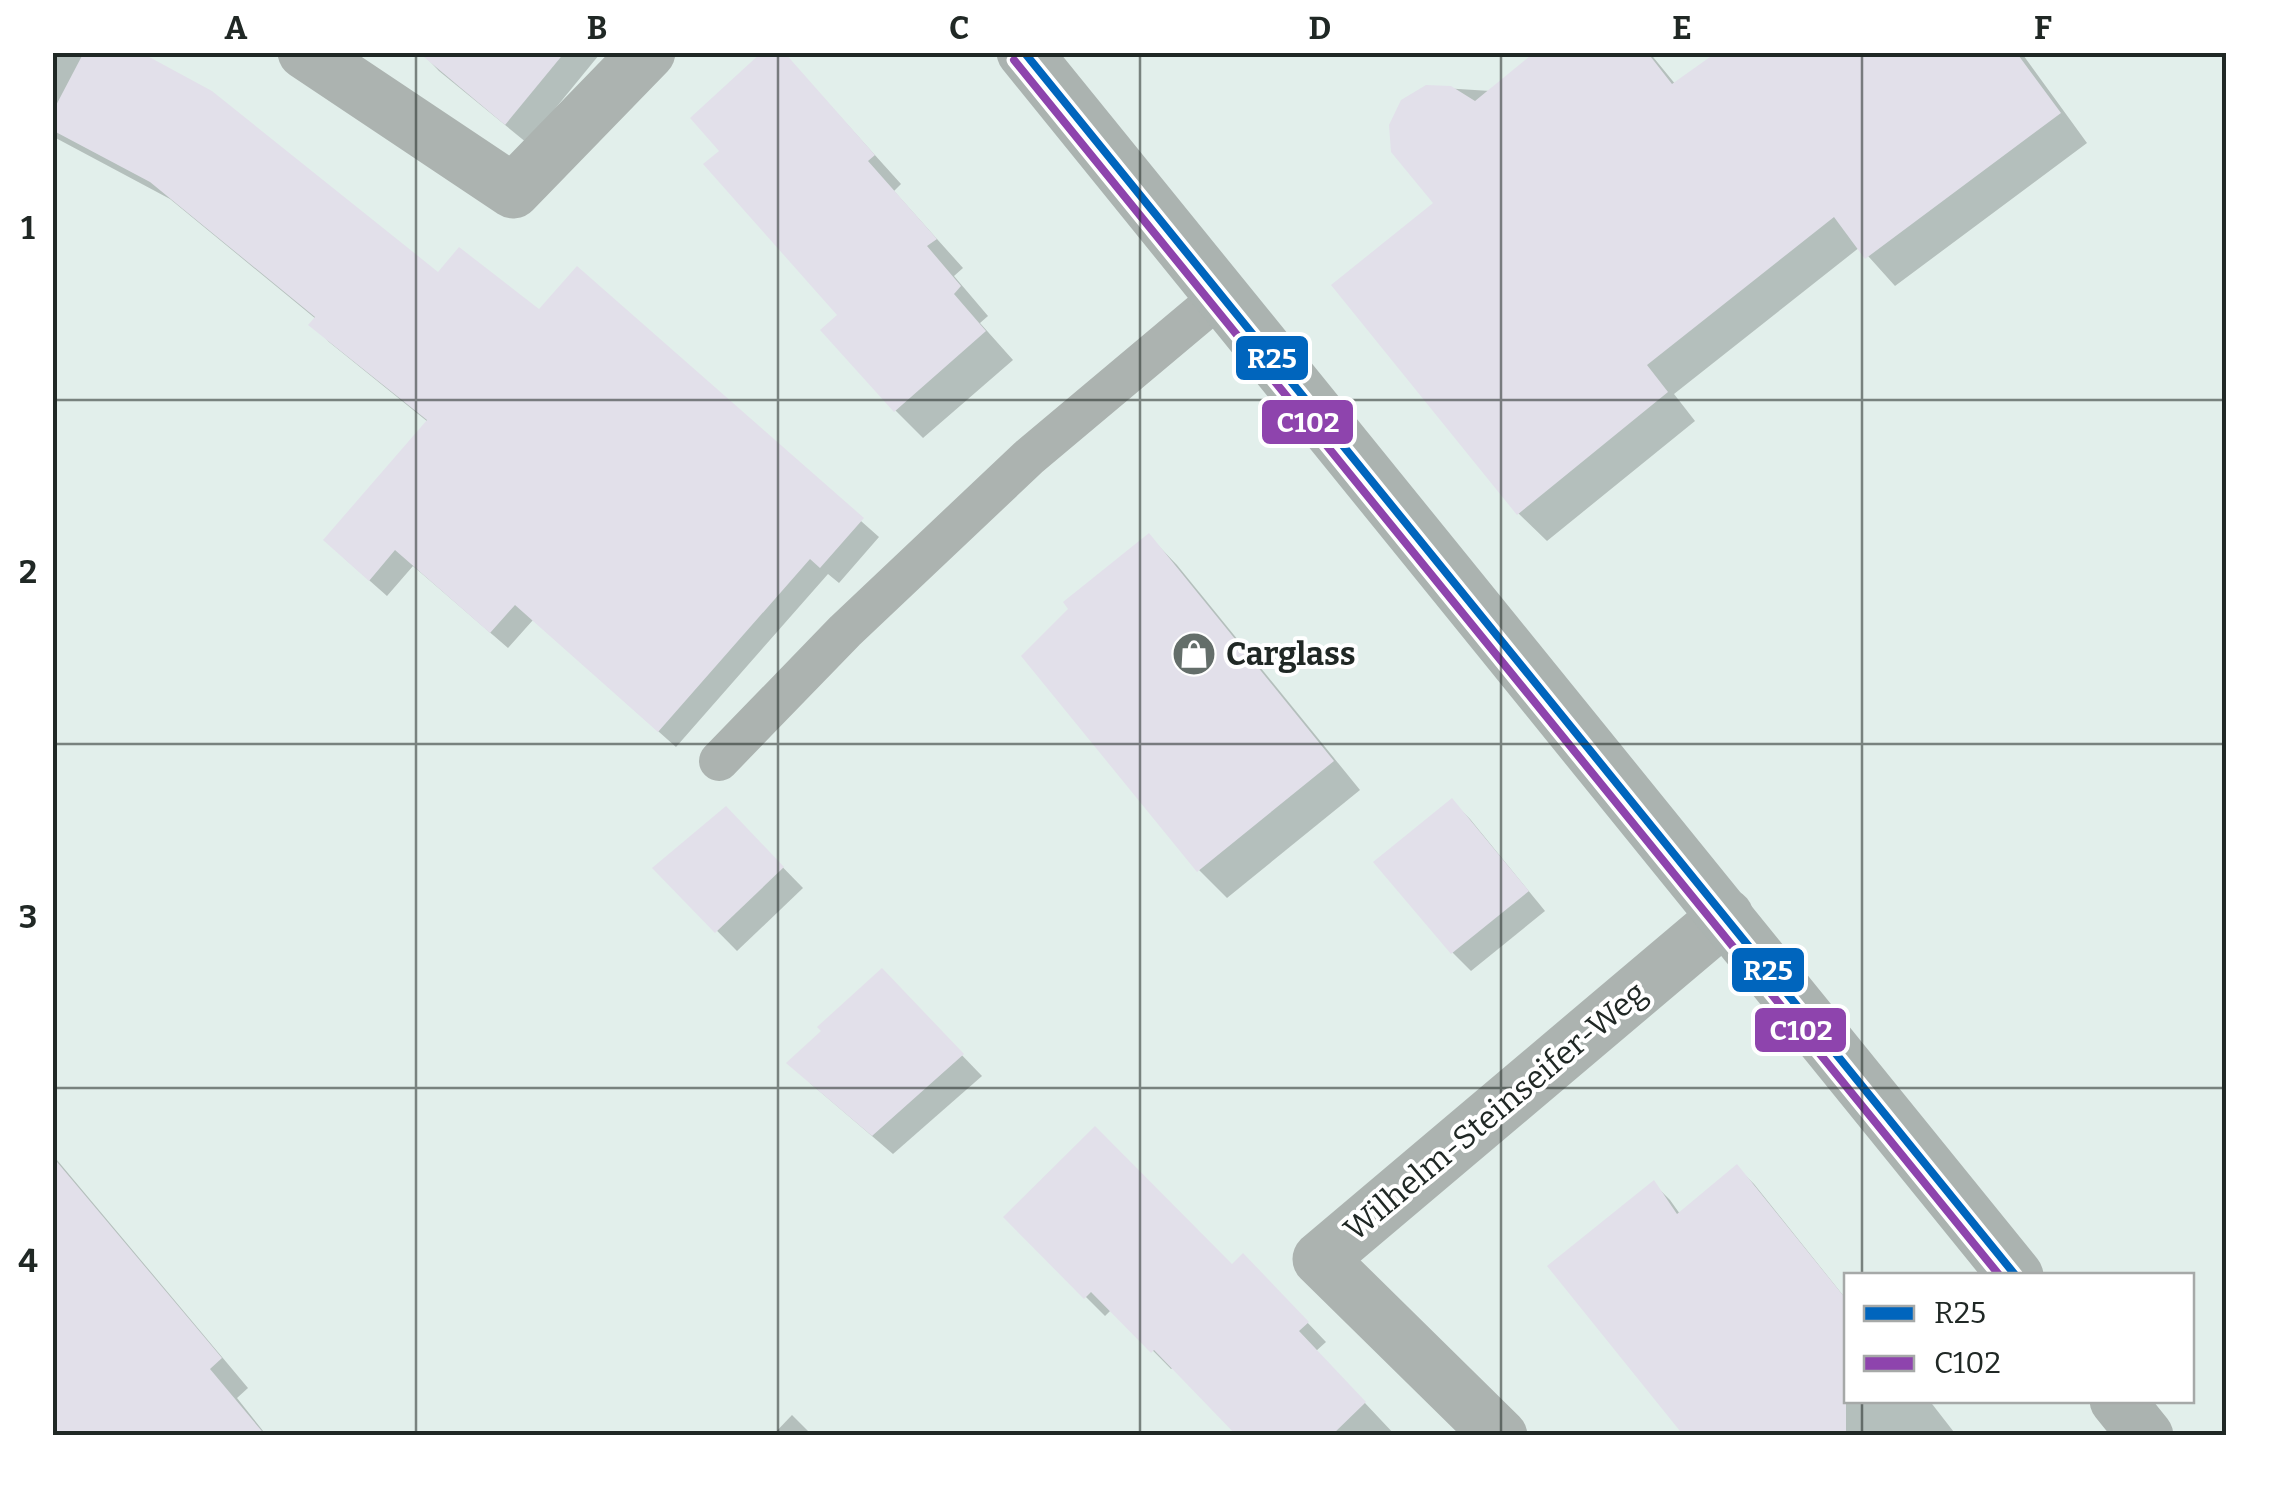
<svg xmlns="http://www.w3.org/2000/svg" width="2279" height="1488" font-family="Bitter,serif">
  <style>
    .shadow { fill: #0003 }
    .building { fill: #e2e0ea }
    .lines { fill: none; stroke-linecap: round; stroke-linejoin: round }
    .lane { stroke: #acb3b0; stroke-width: 40 }
    .street { stroke: #acb3b0; stroke-width: 55 }
    .secondary { stroke: #abb3b0; stroke-width: 55 }
    .bus-1-casing { stroke: #fff; stroke-width: 15 }
    .bus-2-casing { stroke: #fff; stroke-width: 15 }
    .bus-1 { stroke: #0065bd; stroke-width: 8 }
    .bus-2 { stroke: #8e44ad; stroke-width: 8 }
    .grid { fill: none; stroke: #202825; stroke-width: 2.5; stroke-opacity: 0.55 }
    .labels { text-anchor: middle; stroke-width: 8; stroke-linejoin: round; paint-order: stroke }
    .poi-label { font-size: 32px; font-weight: bold; fill: #202825; stroke: #fff; text-anchor: start }
    .street-label { font-size: 32px; fill: #202825; stroke: #fff }
    .line-badge { stroke: #fff; stroke-width: 4 }
    .badge-label { font-size: 28px; text-anchor: middle; font-weight: bold; fill: #fff }
    .neatline { fill: none; stroke: #202825; stroke-width: 4 }
    .grid-label { font-size: 32px; text-anchor: middle; font-weight: bold; fill: #202825 }
  </style>
  <rect width="100%" height="100%" fill="#e2efeb"/>
  <g class="shadow">
    <path d="M 52,52 L 134,52 L 439,276 L 540,313 L 578,270 L 879,537 L 839,583 L 828,574 L 676,747 L 533,620 L 508,648 L 413,566 L 387,596 L 344,558 L 428,422 L 329,342 L 312,324 L 316,319 L 170,199 L 52,136 Z"/>
    <path d="M 421,52 L 597,52 L 599,55 L 527,143 L 439,71 Z"/>
    <path d="M 782,52 L 901,184 L 894,191 L 963,268 L 954,276 L 988,316 L 980,323 L 1013,360 L 923,438 L 895,410 L 840,315 L 722,151 Z"/>
    <path d="M 1560,52 L 1649,52 L 1676,85 L 1721,52 L 2021,52 L 2087,143 L 1895,286 L 1860,247 L 1674,394 L 1695,421 L 1547,541 L 1518,513 L 1436,203 L 1427,87 L 1600,98 Z"/>
    <path d="M 1149,536 L 1177,565 L 1360,790 L 1227,898 L 1199,870 Z"/>
    <path d="M 1452,801 L 1470,819 L 1545,911 L 1471,971 L 1453,953 L 1377,862 Z"/>
    <path d="M 726,809 L 803,888 L 737,951 L 655,868 Z"/>
    <path d="M 901,992 L 982,1076 L 893,1154 L 810,1083 Z"/>
    <path d="M 52,1154 L 248,1388 L 237,1398 L 267,1436 L 52,1436 Z"/>
    <path d="M 1737,1167 L 1754,1184 L 1846,1299 L 1846,1400 L 1929,1400 L 1957,1436 L 1688,1436 L 1653,1183 L 1670,1200 L 1680,1214 Z"/>
    <path d="M 1006,1217 L 1262,1275 L 1326,1342 L 1316,1351 L 1396,1436 L 1241,1436 L 1174,1367 L 1171,1369 L 1112,1309 L 1105,1316 Z"/>
    <path d="M 792,1415 L 812,1435 L 812,1436 L 772,1436 Z"/>
  </g>
  <g class="building">
    <path d="M 84,52 L 140,52 L 212,91 L 438,272 L 459,247 L 539,309 L 577,266 L 864,518 L 820,568 L 810,559 L 658,732 L 515,605 L 490,633 L 395,550 L 369,581 L 323,540 L 427,420 L 308,325 L 315,317 L 150,182 L 52,130 L 52,113 Z"/>
    <path d="M 418,52 L 565,52 L 505,125 Z"/>
    <path d="M 762,52 L 784,52 L 875,155 L 868,161 L 937,239 L 927,246 L 961,286 L 954,294 L 986,331 L 894,412 L 820,330 L 837,315 L 703,164 L 719,151 L 690,118 Z"/>
    <path d="M 1535,52 L 1647,52 L 1672,84 L 1717,52 L 2016,52 L 2061,113 L 1865,259 L 1834,217 L 1647,365 L 1668,392 L 1517,515 L 1331,285 L 1433,203 L 1391,152 L 1389,125 L 1401,100 L 1426,85 L 1451,86 L 1475,101 Z"/>
    <path d="M 1149,533 L 1334,761 L 1197,872 L 1021,656 L 1068,609 L 1063,602 Z"/>
    <path d="M 1452,798 L 1529,891 L 1451,954 L 1373,862 Z"/>
    <path d="M 726,806 L 784,867 L 715,933 L 652,868 Z"/>
    <path d="M 882,968 L 964,1054 L 872,1136 L 786,1063 L 821,1031 L 817,1027 Z"/>
    <path d="M 1095,1126 L 1232,1264 L 1243,1253 L 1309,1322 L 1299,1331 L 1366,1402 L 1331,1436 L 1237,1436 L 1154,1350 L 1151,1353 L 1091,1292 L 1084,1299 L 1003,1217 Z"/>
    <path d="M 52,1156 L 222,1358 L 210,1369 L 266,1436 L 52,1436 Z"/>
    <path d="M 1737,1164 L 1846,1299 L 1846,1436 L 1684,1436 L 1547,1266 L 1654,1180 L 1677,1214 Z"/>
  </g>
  <g class="lines">
    <path class="lane" d="M 719,761 L 845,631 L 1029,457 L 1222,295"/>
    <g class="street">
      <path d="M 305,52 L 513,191 L 648,52"/>
      <path d="M 1500,1436 L 1320,1259 L 1726,916"/>
    </g>
    <g class="secondary">
      <path d="M 1024,52 L 2016,1276"/>
      <path d="M 2117,1400 L 2146,1436"/>
    </g>
    <defs>
      <path id="bus-1" d="M 1024,52 L 2016,1276"/>
      <path id="bus-2" d="M 1014,60 L 2000,1276"/>
    </defs>
    <use href="#bus-1" class="bus-1-casing"/>
    <use href="#bus-2" class="bus-2-casing"/>
    <use href="#bus-1" class="bus-1"/>
    <use href="#bus-2" class="bus-2"/>
  </g>
  <path class="grid" d="M 416,52 L 416,1436M 778,52 L 778,1436M 1140,52 L 1140,1436M 1501,52 L 1501,1436M 1862,52 L 1862,1276M 52,400 L 2226,400M 52,744 L 2226,744M 52,1088 L 2226,1088M 1862,1400 L 1862,1436"/>
  <defs>
    <symbol id="shop-disc" viewBox="-11 -11 22 22"><circle r="9.5" fill="#646e6a" stroke="#fff"/><path d="M-5-2.5h2.3a2.7 3.5 0 0 1 5.4 0H5L5.5 6h-11ZM-1.5-2.5h3a1.5 2.3 0 0 0-3 0Z" fill="#fff"/></symbol>
  </defs>
  <g fill-rule="evenodd">
    <use href="#shop-disc" x="1169" y="629" width="50" height="50"/>
  </g>
  <g class="labels">
    <g class="poi-label">
      <text x="1226" y="665">Carglass</text>
    </g>
    <g class="street-label">
      <text transform="translate(1495 1111) rotate(-40)" y="11">Wilhelm-Steinseifer-Weg</text>
    </g>
  </g>
  <g class="line-badge">
    <rect x="1234" y="334" width="76" height="48" rx="10" fill="#0065bd"/>
    <rect x="1260" y="398" width="95" height="48" rx="10" fill="#8e44ad"/>
    <rect x="1730" y="946" width="76" height="48" rx="10" fill="#0065bd"/>
    <rect x="1753" y="1006" width="95" height="48" rx="10" fill="#8e44ad"/>
  </g>
  <g class="badge-label">
    <text x="1272" y="368">R25</text>
    <text x="1308" y="432">C102</text>
    <text x="1768" y="980">R25</text>
    <text x="1801" y="1040">C102</text>
  </g>
  <rect width="2279" height="1488" fill="none" stroke="#ffffff" stroke-width="110"/>
  <rect x="1844" y="1273" width="350" height="130" fill="#ffffff" stroke="#a6a9a8" stroke-width="2.5"/>
  <rect x="1864" y="1306" width="50" height="15" fill="#0065bd" stroke="#a6a9a8" stroke-width="2.5"/>
  <text x="1934" y="1323" font-size="30" fill="#202825">R25</text>
  <rect x="1864" y="1356" width="50" height="15" fill="#8e44ad" stroke="#a6a9a8" stroke-width="2.5"/>
  <text x="1934" y="1373" font-size="30" fill="#202825">C102</text>
  <rect x="55" y="55" width="2169" height="1378" class="neatline"/>
  <g class="grid-label">
    <text x="236" y="39">A</text>
    <text x="597" y="39">B</text>
    <text x="959" y="39">C</text>
    <text x="1320" y="39">D</text>
    <text x="1682" y="39">E</text>
    <text x="2043" y="39">F</text>
    <text x="28" y="239">1</text>
    <text x="28" y="583">2</text>
    <text x="28" y="928">3</text>
    <text x="28" y="1272">4</text>
  </g>
</svg>
